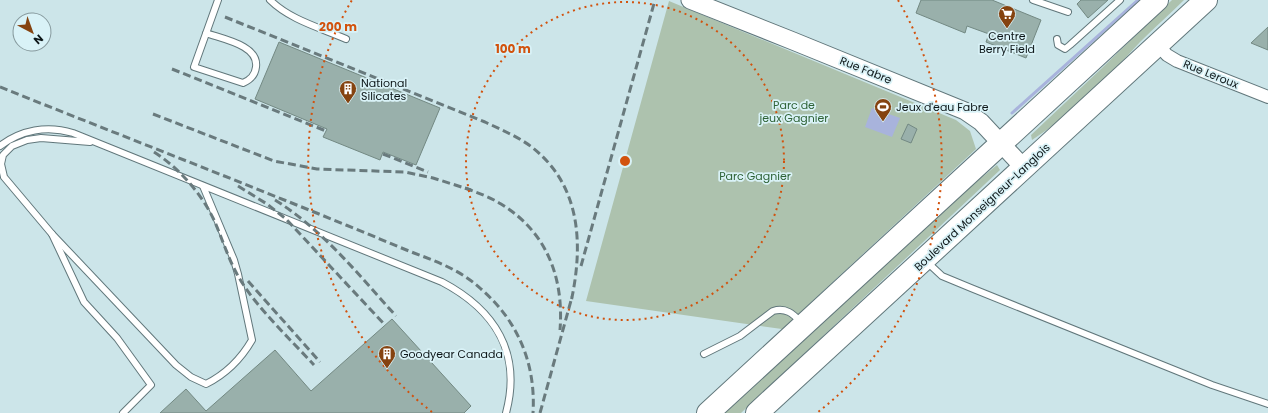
<svg xmlns="http://www.w3.org/2000/svg" width="1268" height="413" font-family="Poppins,sans-serif">
  <style>
    .green { fill: #adc2ae }
    .water { fill: #a8b3dc }
    .lines { fill: none; stroke-linecap: round; stroke-linejoin: round }
    .stream { stroke: #a8b3dc; stroke-width: 3 }
    .building { fill: #99b0ab; stroke: #738983 }
    .lane-casing { stroke: #61777b; stroke-width: 8 }
    .street-casing { stroke: #61777b; stroke-width: 14 }
    .secondary-casing { stroke: #61777b; stroke-width: 19 }
    .highway-casing { stroke: #61777b; stroke-width: 24 }
    .lane { stroke: #fff; stroke-width: 6 }
    .street { stroke: #fff; stroke-width: 12 }
    .secondary { stroke: #fff; stroke-width: 17 }
    .highway { stroke: #fff; stroke-width: 22 }
    .rail { stroke: #697a7d; stroke-width: 3; stroke-dasharray: 8 4; stroke-linecap: butt }
    .ring { fill: none; stroke: #d2520d; stroke-width: 2; stroke-dasharray: 2 4 }
    .labels { text-anchor: middle; stroke-width: 3.5; stroke-linejoin: round; paint-order: stroke }
    .poi-label { font-size: 11px; fill: #0d1618; stroke: #d9f2f7; text-anchor: start }
    .street-label { font-size: 11px; fill: #0d1618; stroke: #d9f2f7 }
    .park-label { font-size: 11px; fill: #2f6337; stroke: #d9f2f7 }
    .centre { fill: #d2520d; stroke: #d9f2f7; stroke-width: 2 }
    .ring-label { font-size: 12px; text-anchor: middle; font-weight: bold; fill: #d2520d; stroke: #d9f2f7; stroke-width: 3.5; stroke-linejoin: round; paint-order: stroke }
  </style>
  <rect width="100%" height="100%" fill="#cce5e9"/>
  <g class="green">
    <path d="M 1172,0 L 1184,0 C 1170,14 1154,28 1140,42 C 1107,78 1074,113 1032,140 L 1031,135 L 1102,68 Z"/>
    <path d="M 669,1 L 956,120 L 970,131 L 976,149 L 808,305 L 789,330 L 586,301 Z"/>
    <path d="M 997,165 L 1000,170 L 741,413 L 721,413 L 959,196 Z"/>
  </g>
  <path class="water" d="M 872,108 L 900,118 L 892,137 L 865,127 Z"/>
  <g class="lines">
    <path class="stream" d="M 1012,113 L 1138,0"/>
  </g>
  <g class="building">
    <path d="M 921,0 L 992,0 L 1041,20 L 1026,58 L 986,42 L 989,34 L 967,26 L 965,33 L 916,13 Z"/>
    <path d="M 1081,0 L 1108,0 L 1088,18 L 1077,4 Z"/>
    <path d="M 1268,27 L 1268,50 L 1251,43 Z"/>
    <path d="M 279,42 L 440,108 L 416,165 L 383,152 L 380,160 L 323,137 L 327,129 L 255,99 Z"/>
    <path d="M 908,124 L 917,129 L 911,143 L 901,139 Z"/>
    <path d="M 392,319 L 471,406 L 464,413 L 160,413 L 186,389 L 206,411 L 275,350 L 311,391 Z"/>
  </g>
  <g class="lines">
    <defs>
      <g id="lane">
        <path d="M 270,0 C 290,20 321,28 346,39"/>
        <path d="M 1033,0 L 1068,12"/>
        <path d="M 206,33 C 222,39 259,45 256,67 C 255,76 250,80 243,83 L 194,67 L 218,0"/>
        <path d="M 1057,39 L 1058,45 L 1065,49 L 1070,45 L 1120,0"/>
        <path d="M 90,142 L 41,138 L 27,140 L 12,146 L 3,155 L 1,164 L 4,177 L 52,234 L 84,302 L 117,338 L 151,385 L 123,413"/>
        <path d="M 0,146 C 21,130 47,125 73,133 L 442,282 C 495,310 522,353 506,413"/>
        <path d="M 52,234 L 176,365 L 191,377 L 206,384 C 226,374 241,359 252,340 L 238,274 L 234,260 L 203,186"/>
        <path d="M 927,262 L 942,276 L 971,288 L 1212,385 L 1268,404"/>
        <path d="M 704,354 L 740,336 L 773,311 C 786,307 793,314 801,322"/>
      </g>
      <path id="street" d="M 1158,45 L 1167,55 L 1177,61 L 1268,97"/>
      <path id="secondary" d="M 690,0 L 793,41 L 965,111 L 981,122 L 1024,168"/>
      <g id="highway">
        <path d="M 708,413 L 1157,0"/>
        <path d="M 757,413 L 1206,0"/>
      </g>
    </defs>
    <use href="#lane" class="lane-casing"/>
    <use href="#street" class="street-casing"/>
    <use href="#secondary" class="secondary-casing"/>
    <use href="#highway" class="highway-casing"/>
    <use href="#lane" class="lane"/>
    <use href="#street" class="street"/>
    <use href="#secondary" class="secondary"/>
    <use href="#highway" class="highway"/>
    <g class="rail">
      <path d="M 225,17 L 485,122 C 502,130 519,137 533,148 C 582,187 583,247 571,302"/>
      <path d="M 172,69 L 326,131"/>
      <path d="M 0,87 C 115,133 231,178 346,225 C 369,234 391,244 414,253 C 438,262 462,271 481,289 C 518,321 536,364 533,413"/>
      <path d="M 153,114 L 274,161 L 317,169 L 405,172 L 433,178 L 471,190"/>
      <path d="M 154,152 C 179,168 201,193 214,220 C 223,240 229,262 241,281 C 259,310 291,340 314,365"/>
      <path d="M 383,154 L 428,172"/>
      <path d="M 238,186 L 267,204 L 286,219 L 385,325"/>
      <path d="M 465,188 C 478,193 490,197 501,204 C 547,232 564,278 560,330"/>
      <path d="M 275,200 C 323,230 358,274 396,316"/>
      <path d="M 581,266 L 655,0"/>
      <path d="M 248,281 L 320,362"/>
      <path d="M 540,413 L 572,297"/>
    </g>
  </g>
  <g class="ring">
    <circle cx="625" cy="161" r="159"/>
    <path d="M432 412A317 317 0 0 1 352 0M898 0A317 317 0 0 1 818 412"/>
  </g>
  <defs>
    <symbol id="supermarket-pin" viewBox="-11 -11 22 30"><path d="M0 17L-7.5 6A9.5 9.5 0 1 1 7.5 6Z" fill="#854310" stroke="#d9f2f7"/><path d="M-6-5.5h2.5l.6 2H6L4.5 2H-2.5L-4.4-4H-6ZM-1.5 3.2a1.3 1.3 0 1 0 .1 0ZM3 3.2a1.3 1.3 0 1 0 .1 0Z" fill="#fff"/></symbol>
    <symbol id="building-pin" viewBox="-11 -11 22 30"><path d="M0 17L-7.5 6A9.5 9.5 0 1 1 7.5 6Z" fill="#854310" stroke="#d9f2f7"/><path d="M-4-6H4V6H1V3H-1V6H-4ZM-2.5-4.3h1.7v1.8h-1.7ZM.8-4.3h1.7v1.8H.8ZM-2.5-1h1.7V.8h-1.7ZM.8-1h1.7V.8H.8Z" fill="#fff"/></symbol>
    <symbol id="stadium-pin" viewBox="-11 -11 22 30"><path d="M0 17L-7.5 6A9.5 9.5 0 1 1 7.5 6Z" fill="#854310" stroke="#d9f2f7"/><path d="M0-5a6.5 5 0 1 0 0 10a6.5 5 0 1 0 0-10ZM-3.5-1.8h7v3.6h-7Z" fill="#fff"/></symbol>
  </defs>
  <g fill-rule="evenodd">
    <use href="#supermarket-pin" x="997" y="4" width="20" height="27"/>
    <use href="#building-pin" x="338" y="79" width="20" height="27"/>
    <use href="#stadium-pin" x="873" y="97" width="20" height="27"/>
    <use href="#building-pin" x="377" y="344" width="20" height="27"/>
  </g>
  <g class="labels">
    <g class="poi-label">
      <text x="1007" y="40" text-anchor="middle">Centre<tspan x="1007" dy="13">Berry Field</tspan></text>
      <text x="361" y="87">National<tspan x="361" dy="13">Silicates</tspan></text>
      <text x="896" y="111">Jeux d'eau Fabre</text>
      <text x="400" y="358">Goodyear Canada</text>
    </g>
    <g class="street-label">
      <text transform="translate(866 70) rotate(22)" y="4">Rue Fabre</text>
      <text transform="translate(1211 74) rotate(22)" y="4">Rue Leroux</text>
      <text transform="translate(982 207) rotate(-43)" y="4">Boulevard Monseigneur-Langlois</text>
    </g>
    <g class="park-label">
      <text x="794" y="109">Parc de<tspan x="794" dy="13">jeux Gagnier</tspan></text>
      <text x="755" y="180">Parc Gagnier</text>
    </g>
  </g>
  <circle cx="625" cy="161" r="6" class="centre"/>
  <g class="ring-label">
    <text x="338" y="31">200 m</text>
    <text x="513" y="53">100 m</text>
  </g>
  <g transform="translate(32 32) rotate(139)"><circle r="19" fill="#d9f2f7" stroke="#879a9e"/>
  <path d="M0-3L7 15L0 10L-7 15Z" fill="#854310"/>
  <text y="-6" font-size="11" font-weight="bold" text-anchor="middle" fill="#0d1618">N</text>
  </g>
</svg>
